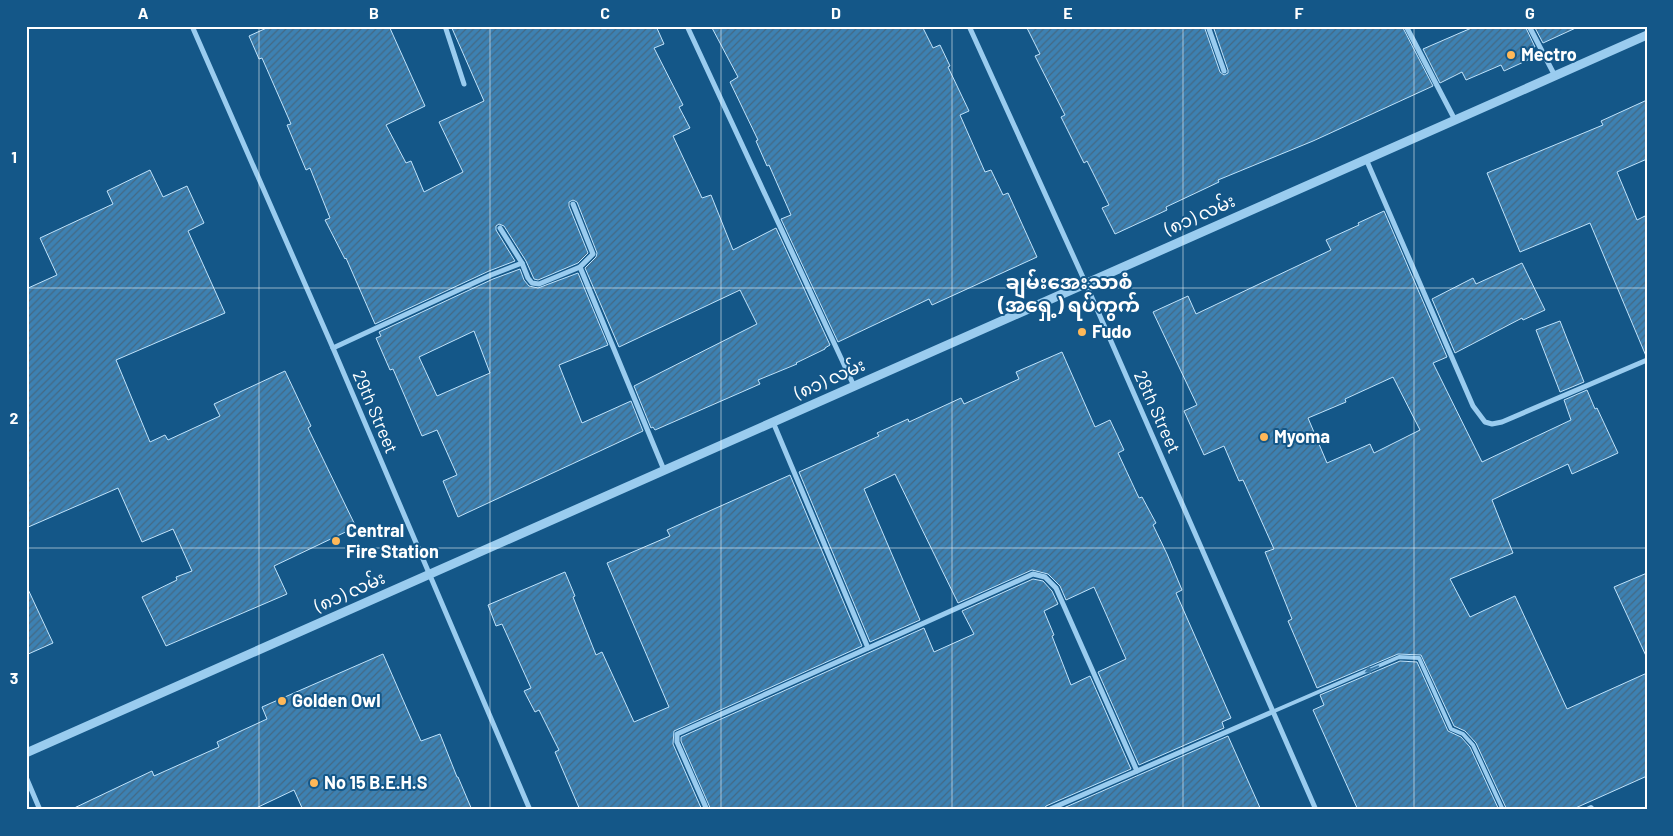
<svg xmlns="http://www.w3.org/2000/svg" width="1673" height="836" font-family="Barlow,'Noto Sans Myanmar',sans-serif">
  <style>
    .building { fill: url(#building-hatch); stroke: #c0e3fb; fill-rule: evenodd }
    .lines { fill: none; stroke-linecap: round; stroke-linejoin: round }
    .service { stroke: #9accef; stroke-width: 4 }
    .minor { stroke: #9accef; stroke-width: 5 }
    .tertiary { stroke: #9accef; stroke-width: 9 }
    .oneway { fill: #3c7aa7 }
    .grid { fill: none; stroke: #fff; stroke-width: 1; stroke-opacity: 0.55 }
    .poi-dot { fill: #ffb858; stroke: #145788; stroke-width: 2 }
    .labels { text-anchor: middle; stroke-width: 4; stroke-linejoin: round; paint-order: stroke }
    .poi-label { font-size: 18px; font-weight: bold; fill: #fff; stroke: #145788; text-anchor: start }
    .street-label { font-size: 18px; fill: #fff; stroke: #145788 }
    .quarter-label { font-size: 20px; font-weight: bold; fill: #fff; stroke: #145788 }
    .neatline { fill: none; stroke: #fff; stroke-width: 2 }
    .grid-label { font-size: 16px; text-anchor: middle; font-weight: bold; fill: #fff }
  </style>
  <defs>
    <pattern id="building-hatch" width="6" height="6" patternUnits="userSpaceOnUse" patternTransform="scale(1.25)"><rect width="6" height="6" fill="#3d81b2"/><path d="M-1 1l2-2M0 6l6-6M5 7l2-2" fill="none" stroke="#446984"/></pattern>
  </defs>
  <rect width="100%" height="100%" fill="#145788"/>
  <g class="building">
    <path d="M 271,26 L 389,26 L 425,106 L 386,125 L 406,163 L 411,161 L 424,192 L 463,172 L 439,122 L 484,101 L 451,26 L 656,26 L 664,44 L 654,48 L 683,105 L 679,107 L 690,128 L 673,136 L 702,198 L 711,195 L 733,250 L 776,228 L 830,345 L 825,348 L 825,349 L 796,363 L 797,364 L 758,380 L 760,384 L 655,430 L 653,427 L 651,428 L 634,386 L 757,324 L 740,290 L 619,347 L 585,268 L 596,257 L 597,253 L 577,202 L 573,200 L 569,202 L 569,206 L 588,253 L 578,263 L 538,280 L 534,279 L 526,261 L 504,226 L 499,224 L 496,226 L 496,230 L 515,261 L 489,271 L 375,324 L 346,258 L 345,259 L 325,220 L 330,218 L 310,168 L 306,170 L 287,125 L 291,124 L 262,58 L 259,59 L 249,36 Z"/>
    <path d="M 711,26 L 922,26 L 933,48 L 940,45 L 950,66 L 948,67 L 969,111 L 960,115 L 985,172 L 991,170 L 1003,195 L 1008,193 L 1037,257 L 932,305 L 929,299 L 838,342 L 781,219 L 791,215 L 769,165 L 767,166 L 756,141 L 758,140 L 730,82 L 738,77 Z"/>
    <path d="M 1026,26 L 1204,26 L 1220,72 L 1224,75 L 1228,73 L 1228,70 L 1213,26 L 1402,26 L 1433,86 L 1313,141 L 1218,180 L 1219,182 L 1166,207 L 1167,210 L 1115,234 L 1102,208 L 1109,205 L 1087,161 L 1084,163 L 1061,117 L 1065,115 L 1035,56 L 1040,54 Z"/>
    <path d="M 1476,26 L 1525,26 L 1535,47 L 1526,50 L 1530,59 L 1504,71 L 1501,65 L 1466,80 L 1462,72 L 1440,83 L 1423,49 Z"/>
    <path d="M 1534,26 L 1580,26 L 1543,43 Z"/>
    <path d="M 1647,100 L 1647,159 L 1617,172 L 1637,220 L 1647,215 L 1646,356 L 1590,223 L 1520,252 L 1487,173 L 1603,125 L 1601,121 Z"/>
    <path d="M 150,170 L 163,197 L 187,186 L 204,223 L 188,231 L 225,313 L 116,360 L 150,442 L 165,435 L 168,440 L 220,416 L 214,404 L 285,371 L 311,426 L 308,428 L 356,527 L 274,566 L 287,594 L 166,646 L 142,597 L 177,580 L 176,577 L 192,571 L 173,529 L 142,542 L 118,488 L 26,528 L 26,289 L 57,275 L 40,238 L 113,204 L 107,191 Z"/>
    <path d="M 1384,211 L 1447,357 L 1433,363 L 1482,462 L 1571,420 L 1564,400 L 1587,390 L 1595,409 L 1597,408 L 1618,453 L 1572,474 L 1568,464 L 1492,500 L 1513,553 L 1450,579 L 1470,617 L 1515,596 L 1567,709 L 1647,673 L 1647,776 L 1571,810 L 1507,810 L 1476,743 L 1465,731 L 1454,726 L 1421,655 L 1398,654 L 1317,688 L 1288,621 L 1292,619 L 1265,552 L 1274,549 L 1243,480 L 1239,481 L 1224,446 L 1204,455 L 1184,411 L 1197,405 L 1153,312 L 1188,296 L 1196,314 L 1331,250 L 1326,240 L 1359,225 L 1358,223 ZM 1393,377 L 1420,430 L 1374,453 L 1370,444 L 1327,463 L 1308,418 L 1346,402 L 1345,399 Z"/>
    <path d="M 1522,263 L 1545,310 L 1523,320 L 1522,318 L 1455,353 L 1432,299 L 1473,278 L 1476,284 Z"/>
    <path d="M 520,269 L 524,280 L 529,286 L 538,288 L 578,273 L 608,345 L 559,365 L 582,423 L 631,401 L 643,431 L 458,517 L 443,481 L 457,475 L 437,430 L 422,436 L 393,369 L 390,370 L 376,338 L 381,336 L 379,332 L 493,279 ZM 474,331 L 490,373 L 437,396 L 419,357 Z"/>
    <path d="M 1560,321 L 1584,382 L 1560,392 L 1536,330 Z"/>
    <path d="M 1062,352 L 1095,427 L 1110,420 L 1124,450 L 1118,453 L 1139,498 L 1142,497 L 1156,523 L 1153,525 L 1167,554 L 1182,590 L 1176,593 L 1231,718 L 1222,722 L 1224,728 L 1139,765 L 1098,672 L 1126,659 L 1094,587 L 1066,600 L 1060,586 L 1048,574 L 1032,570 L 958,603 L 895,474 L 864,489 L 920,620 L 870,642 L 799,472 L 879,436 L 877,433 L 908,419 L 909,422 L 961,398 L 964,404 L 1019,379 L 1016,372 Z"/>
    <path d="M 790,475 L 862,646 L 674,731 L 673,744 L 702,810 L 580,810 L 555,752 L 559,750 L 539,710 L 535,712 L 524,691 L 531,688 L 502,624 L 496,626 L 488,605 L 565,572 L 575,596 L 573,597 L 596,655 L 602,652 L 634,722 L 669,707 L 607,563 L 670,536 L 667,530 Z"/>
    <path d="M 1647,573 L 1647,658 L 1614,587 Z"/>
    <path d="M 1033,579 L 1043,581 L 1052,591 L 1058,604 L 1044,611 L 1054,635 L 1052,636 L 1071,685 L 1090,676 L 1131,769 L 1046,806 L 1044,810 L 711,810 L 681,741 L 681,737 L 924,628 L 934,652 L 974,634 L 962,611 Z"/>
    <path d="M 26,585 L 53,643 L 26,655 Z"/>
    <path d="M 383,654 L 421,741 L 440,734 L 457,777 L 458,777 L 472,810 L 303,810 L 294,790 L 252,810 L 70,810 L 152,771 L 154,776 L 219,747 L 217,742 L 267,719 L 262,707 Z"/>
    <path d="M 1400,661 L 1417,662 L 1448,731 L 1461,737 L 1470,747 L 1499,810 L 1358,810 L 1313,710 L 1324,705 L 1320,695 Z"/>
    <path d="M 1228,736 L 1261,810 L 1059,810 Z"/>
  </g>
  <g class="lines">
    <g class="service">
      <path d="M 1272,712 L 1399,657 L 1419,658 L 1451,729 L 1463,734 L 1473,745 L 1503,810"/>
      <path d="M 1585,810 L 1591,807 L 1594,810"/>
    </g>
    <g class="minor">
      <path d="M 192,26 L 333,348 L 530,810"/>
      <path d="M 445,26 L 464,84"/>
      <path d="M 687,26 L 854,386"/>
      <path d="M 969,26 L 1086,284 L 1316,810"/>
      <path d="M 1208,26 L 1224,71"/>
      <path d="M 1406,26 L 1455,120"/>
      <path d="M 1529,26 L 1555,76"/>
      <path d="M 1366,159 L 1473,406 L 1485,422 L 1492,424 L 1502,422 L 1647,360"/>
      <path d="M 573,204 L 593,254 L 580,267"/>
      <path d="M 522,263 L 528,278 L 532,283 L 539,284 L 580,267 L 664,470"/>
      <path d="M 333,348 L 491,275 L 522,263 L 500,228"/>
      <path d="M 773,422 L 868,648"/>
      <path d="M 26,777 L 40,810"/>
      <path d="M 707,810 L 677,742 L 677,734 L 1033,574 L 1045,577 L 1056,588 L 1137,771"/>
      <path d="M 1048,810 L 1272,712"/>
    </g>
    <path class="tertiary" d="M 26,753 L 1647,35"/>
  </g>
  <defs><path id="oneway-solid" d="M-6-.8H1V-3.2L6.5 0L1 3.2V.8H-6Z" transform="scale(1.25)"/></defs>
  <use class="oneway" href="#oneway-solid" transform="translate(1372 669) rotate(157)"/>
  <path class="grid" d="M 259,26 L 259,810M 490,26 L 490,810M 721,26 L 721,810M 952,26 L 952,810M 1183,26 L 1183,810M 1414,26 L 1414,810M 26,288 L 1647,288M 26,548 L 1647,548"/>
  <g class="poi-dot">
    <circle cx="1511" cy="55" r="5"/>
    <circle cx="1082" cy="332" r="5"/>
    <circle cx="1264" cy="437" r="5"/>
    <circle cx="336" cy="541" r="5"/>
    <circle cx="282" cy="701" r="5"/>
    <circle cx="314" cy="783" r="5"/>
  </g>
  <g class="labels">
    <g class="poi-label">
      <text x="1521" y="61">Mectro</text>
      <text x="1092" y="338">Fudo</text>
      <text x="1274" y="443">Myoma</text>
      <text x="346" y="537">Central<tspan x="346" dy="21">Fire Station</tspan></text>
      <text x="292" y="707">Golden Owl</text>
      <text x="324" y="789">No 15 B.E.H.S</text>
    </g>
    <g class="street-label">
      <text transform="translate(1200 215) rotate(-24)" y="6">(၈၁) လမ်း</text>
      <text transform="translate(830 379) rotate(-24)" y="6">(၈၁) လမ်း</text>
      <text transform="translate(375 412) rotate(67)" y="6">29th Street</text>
      <text transform="translate(1157 412) rotate(66)" y="6">28th Street</text>
      <text transform="translate(350 592) rotate(-24)" y="6">(၈၁) လမ်း</text>
    </g>
    <g class="quarter-label">
      <text x="1069" y="289">ချမ်းအေးသာစံ<tspan x="1069" dy="23">(အရှေ့) ရပ်ကွက်</tspan></text>
    </g>
  </g>
  <rect width="1673" height="836" fill="none" stroke="#145788" stroke-width="55"/>
  <rect x="28" y="28" width="1618" height="780" class="neatline"/>
  <g class="grid-label">
    <text x="143" y="19">A</text>
    <text x="374" y="19">B</text>
    <text x="605" y="19">C</text>
    <text x="836" y="19">D</text>
    <text x="1068" y="19">E</text>
    <text x="1299" y="19">F</text>
    <text x="1530" y="19">G</text>
    <text x="14" y="163">1</text>
    <text x="14" y="424">2</text>
    <text x="14" y="684">3</text>
  </g>
</svg>
